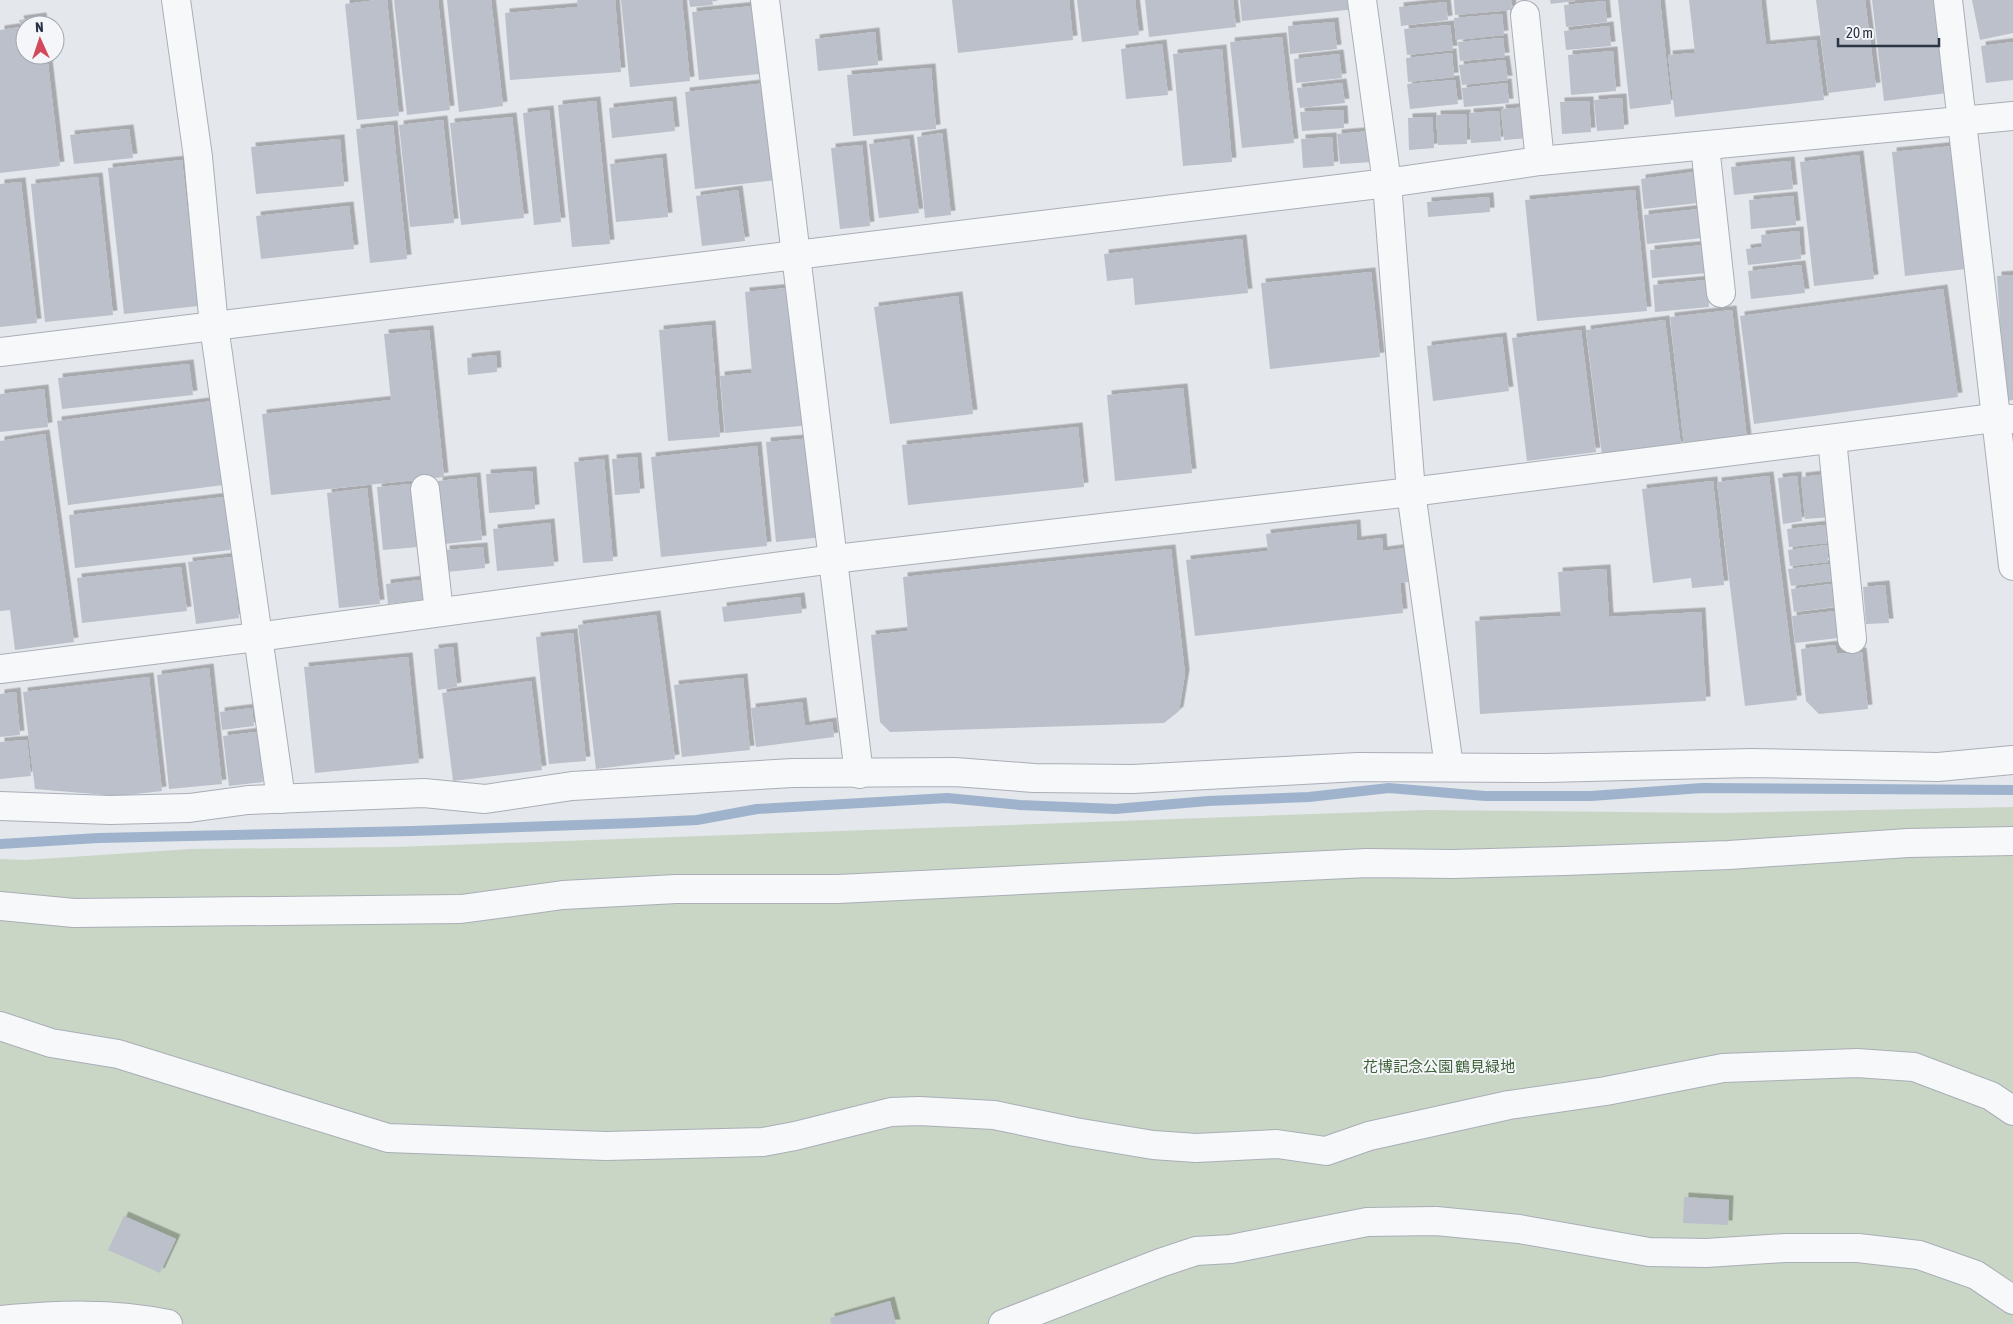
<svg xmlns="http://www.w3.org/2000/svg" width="2013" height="1324" font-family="'Asap Condensed','Noto Sans JP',sans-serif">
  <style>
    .green { fill: #c9d6c5 }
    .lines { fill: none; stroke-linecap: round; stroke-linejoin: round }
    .stream { stroke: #9fb4cc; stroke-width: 10 }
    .building { fill: #bbc0ca; filter: url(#shadow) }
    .minor-casing { stroke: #a9aeb7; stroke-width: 30 }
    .minor { stroke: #f7f8fa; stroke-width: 28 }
    .labels { text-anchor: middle; stroke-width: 4; stroke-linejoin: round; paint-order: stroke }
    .park-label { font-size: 15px; fill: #3f6138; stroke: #f4f6f9 }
  </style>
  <defs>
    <filter id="shadow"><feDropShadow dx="4.5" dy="-4.5" stdDeviation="0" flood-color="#0004"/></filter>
  </defs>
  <rect width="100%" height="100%" fill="#e4e7ec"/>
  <path class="green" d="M 2013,807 L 2013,1324 L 0,1324 L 0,859 L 25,860 L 191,849 L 395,847 L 1426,810 L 1721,813 Z"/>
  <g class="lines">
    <path class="stream" d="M 0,844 L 98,838 L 413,831 L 635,823 L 697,820 L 757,809 L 947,798 L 1020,805 L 1115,809 L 1208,801 L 1309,797 L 1389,788 L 1485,796 L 1591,796 L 1702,788 L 2013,790"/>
  </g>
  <g class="building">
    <path d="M 377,0 L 387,0 L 399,116 L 357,120 L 345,4 Z"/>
    <path d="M 394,0 L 438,0 L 450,110 L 407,115 Z"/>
    <path d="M 447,0 L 491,0 L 503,106 L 459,112 Z"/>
    <path d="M 577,0 L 615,0 L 621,72 L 510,80 L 505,13 L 578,7 Z"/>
    <path d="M 621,0 L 682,0 L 690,81 L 630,87 Z"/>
    <path d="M 689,0 L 712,0 L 713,5 L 690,7 Z"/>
    <path d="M 952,0 L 1069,0 L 1073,40 L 958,53 Z"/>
    <path d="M 1077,0 L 1135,0 L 1139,35 L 1082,42 Z"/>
    <path d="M 1145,0 L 1233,0 L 1236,27 L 1149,37 Z"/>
    <path d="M 1240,0 L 1355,0 L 1356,9 L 1242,21 Z"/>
    <path d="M 1454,0 L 1511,0 L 1512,10 L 1455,15 Z"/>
    <path d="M 1550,0 L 1574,0 L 1575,1 L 1551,4 Z"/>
    <path d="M 1618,0 L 1660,0 L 1671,104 L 1630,109 Z"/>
    <path d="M 1689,0 L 1761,0 L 1766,45 L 1816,40 L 1824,100 L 1675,117 L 1668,55 L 1695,53 Z"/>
    <path d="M 1816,0 L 1865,0 L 1876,87 L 1828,93 Z"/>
    <path d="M 1872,0 L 1936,0 L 1947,93 L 1884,101 Z"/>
    <path d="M 1972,0 L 2013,0 L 2013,33 L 1980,40 Z"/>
    <path d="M 1605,1 L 1607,22 L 1566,27 L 1564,5 Z"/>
    <path d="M 1446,2 L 1448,20 L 1401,26 L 1399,7 Z"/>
    <path d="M 753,6 L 759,74 L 699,80 L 692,12 Z"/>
    <path d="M 1502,14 L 1504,35 L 1456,40 L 1454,18 Z"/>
    <path d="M 42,17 L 43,25 L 25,25 L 25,55 L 47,55 L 60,166 L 0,173 L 0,30 L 21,27 L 19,20 Z"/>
    <path d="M 1334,22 L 1337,49 L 1290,54 L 1288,26 Z"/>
    <path d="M 1450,25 L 1453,50 L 1407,55 L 1404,29 Z"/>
    <path d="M 1609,26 L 1611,46 L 1566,50 L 1564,31 Z"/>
    <path d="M 875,32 L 878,65 L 818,71 L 815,39 Z"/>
    <path d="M 1282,37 L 1294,143 L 1242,148 L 1230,42 Z"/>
    <path d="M 1503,38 L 1505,57 L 1460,61 L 1458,42 Z"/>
    <path d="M 2013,42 L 2013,80 L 1986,83 L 1981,46 Z"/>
    <path d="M 1162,44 L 1168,95 L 1126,99 L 1121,49 Z"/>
    <path d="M 1222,49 L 1232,162 L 1183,166 L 1173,54 Z"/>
    <path d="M 1613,51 L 1616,91 L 1571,95 L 1568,55 Z"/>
    <path d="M 1452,53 L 1454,77 L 1408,82 L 1406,58 Z"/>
    <path d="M 1339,54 L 1342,78 L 1296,83 L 1294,59 Z"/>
    <path d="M 1505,60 L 1508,80 L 1462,85 L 1459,65 Z"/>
    <path d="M 931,68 L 936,129 L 853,136 L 847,75 Z"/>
    <path d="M 1455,80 L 1458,104 L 1410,109 L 1407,84 Z"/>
    <path d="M 767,83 L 777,180 L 695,189 L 685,92 Z"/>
    <path d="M 1342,83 L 1345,103 L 1300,108 L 1297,88 Z"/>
    <path d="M 1507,83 L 1509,103 L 1464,107 L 1462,88 Z"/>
    <path d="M 1622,98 L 1624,129 L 1597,131 L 1594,100 Z"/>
    <path d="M 596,101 L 610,244 L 572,247 L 558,105 Z"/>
    <path d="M 672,101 L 675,131 L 612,138 L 609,108 Z"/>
    <path d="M 1589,101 L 1591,132 L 1562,134 L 1560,102 Z"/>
    <path d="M 1528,107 L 1531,138 L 1504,140 L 1501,109 Z"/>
    <path d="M 549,110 L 561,222 L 534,225 L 523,113 Z"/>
    <path d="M 1343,110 L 1344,128 L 1302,131 L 1300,112 Z"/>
    <path d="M 1499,111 L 1501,141 L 1471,143 L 1469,113 Z"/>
    <path d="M 1466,114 L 1467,144 L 1438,145 L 1436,115 Z"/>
    <path d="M 512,117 L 524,218 L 461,225 L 450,123 Z"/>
    <path d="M 1432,117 L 1434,148 L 1409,150 L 1408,118 Z"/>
    <path d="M 443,120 L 454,223 L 410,227 L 399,125 Z"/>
    <path d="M 393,125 L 407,259 L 370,263 L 356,129 Z"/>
    <path d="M 129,129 L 133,158 L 74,164 L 70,135 Z"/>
    <path d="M 1371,131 L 1373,162 L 1340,164 L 1337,134 Z"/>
    <path d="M 942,133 L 951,215 L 925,218 L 917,137 Z"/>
    <path d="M 1332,137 L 1334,166 L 1303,168 L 1301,139 Z"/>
    <path d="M 340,139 L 344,186 L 256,194 L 251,147 Z"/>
    <path d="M 909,139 L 919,213 L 879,218 L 869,144 Z"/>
    <path d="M 862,145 L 870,226 L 840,229 L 831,148 Z"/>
    <path d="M 1953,146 L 1966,269 L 1905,276 L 1892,152 Z"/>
    <path d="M 1859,155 L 1874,279 L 1814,286 L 1800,162 Z"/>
    <path d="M 662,158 L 668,217 L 616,222 L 610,164 Z"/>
    <path d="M 182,160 L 198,306 L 124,314 L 108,168 Z"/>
    <path d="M 1790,161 L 1793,189 L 1734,195 L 1731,167 Z"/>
    <path d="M 1694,172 L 1698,203 L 1644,209 L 1641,179 Z"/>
    <path d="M 98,177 L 113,315 L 45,322 L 31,184 Z"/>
    <path d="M 21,182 L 37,323 L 0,327 L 0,184 Z"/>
    <path d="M 738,190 L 745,241 L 702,246 L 696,196 Z"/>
    <path d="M 1635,190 L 1647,311 L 1537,321 L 1525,200 Z"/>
    <path d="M 1793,196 L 1796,225 L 1751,229 L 1749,200 Z"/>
    <path d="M 1489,197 L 1490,212 L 1428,217 L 1427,202 Z"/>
    <path d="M 349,206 L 354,249 L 261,259 L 256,216 Z"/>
    <path d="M 1699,209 L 1702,238 L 1647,244 L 1644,215 Z"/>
    <path d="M 1799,231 L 1801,259 L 1748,265 L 1746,249 L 1762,247 L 1761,235 Z"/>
    <path d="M 1242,239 L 1248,293 L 1135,305 L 1133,278 L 1107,281 L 1104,254 Z"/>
    <path d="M 1704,245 L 1707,273 L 1652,278 L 1650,250 Z"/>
    <path d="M 1801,265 L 1805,293 L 1751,299 L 1748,271 Z"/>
    <path d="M 1371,272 L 1380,357 L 1270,369 L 1261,283 Z"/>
    <path d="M 2013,275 L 2013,400 L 2005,401 L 1997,276 Z"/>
    <path d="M 1706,280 L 1709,307 L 1655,312 L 1653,285 Z"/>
    <path d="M 798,287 L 811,425 L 725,433 L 720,376 L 752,373 L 745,292 Z"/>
    <path d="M 1943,289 L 1958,397 L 1754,424 L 1740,316 Z"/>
    <path d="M 958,296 L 973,414 L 890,424 L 874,307 Z"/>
    <path d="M 1732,310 L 1747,439 L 1684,446 L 1670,317 Z"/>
    <path d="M 1665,320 L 1681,446 L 1602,456 L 1586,330 Z"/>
    <path d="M 711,325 L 720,437 L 668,441 L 659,330 Z"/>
    <path d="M 429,330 L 444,477 L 271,495 L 262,414 L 391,400 L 384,334 Z"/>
    <path d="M 1581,330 L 1596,452 L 1527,461 L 1512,338 Z"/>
    <path d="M 1502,337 L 1509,391 L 1433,401 L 1427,346 Z"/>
    <path d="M 496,355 L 497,372 L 468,375 L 467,358 Z"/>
    <path d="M 189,364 L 193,395 L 62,409 L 58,378 Z"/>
    <path d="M 1183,388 L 1192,473 L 1115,481 L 1107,395 Z"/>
    <path d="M 44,389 L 48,427 L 0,432 L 0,394 Z"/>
    <path d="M 213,401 L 223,485 L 68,505 L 57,421 Z"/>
    <path d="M 1078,427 L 1084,487 L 908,505 L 902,445 Z"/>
    <path d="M 45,434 L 74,642 L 15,650 L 10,610 L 0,611 L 0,441 Z"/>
    <path d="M 813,438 L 823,537 L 776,542 L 766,442 Z"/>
    <path d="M 757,446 L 767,546 L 661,557 L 651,457 Z"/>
    <path d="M 637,457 L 640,493 L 615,495 L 612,459 Z"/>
    <path d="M 604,459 L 613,561 L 583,563 L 574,462 Z"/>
    <path d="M 532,471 L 535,509 L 489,513 L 486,474 Z"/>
    <path d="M 1828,474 L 1832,517 L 1805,519 L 1801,477 Z"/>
    <path d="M 1769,476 L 1797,700 L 1745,706 L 1717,482 Z"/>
    <path d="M 1797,476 L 1802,521 L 1783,524 L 1778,478 Z"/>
    <path d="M 476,477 L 482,540 L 444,544 L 438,481 Z"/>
    <path d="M 1713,481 L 1724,585 L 1692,588 L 1691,578 L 1653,583 L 1642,489 Z"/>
    <path d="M 412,484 L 418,547 L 383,550 L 377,487 Z"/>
    <path d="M 367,488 L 380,604 L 339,608 L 327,493 Z"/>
    <path d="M 224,497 L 230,550 L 75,568 L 69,515 Z"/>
    <path d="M 550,523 L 554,566 L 497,571 L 493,529 Z"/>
    <path d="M 1356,524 L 1357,541 L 1382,538 L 1383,551 L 1405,548 L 1408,582 L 1400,583 L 1403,613 L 1195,636 L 1186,560 L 1268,551 L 1266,534 Z"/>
    <path d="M 1825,525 L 1827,543 L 1789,547 L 1787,529 Z"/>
    <path d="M 1827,545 L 1828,562 L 1790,566 L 1788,550 Z"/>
    <path d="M 483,547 L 485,568 L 447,572 L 445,550 Z"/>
    <path d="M 1171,549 L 1185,674 L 1179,711 L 1164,723 L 890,732 L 880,722 L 871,635 L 908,631 L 903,577 Z"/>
    <path d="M 232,557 L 239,618 L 196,624 L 188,562 Z"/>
    <path d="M 1829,564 L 1831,581 L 1791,586 L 1788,569 Z"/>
    <path d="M 181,567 L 187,611 L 82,623 L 77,578 Z"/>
    <path d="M 1606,569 L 1609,617 L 1701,612 L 1706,701 L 1480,714 L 1475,621 L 1561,616 L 1558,572 Z"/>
    <path d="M 420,580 L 423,600 L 388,604 L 386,584 Z"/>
    <path d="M 1831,584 L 1834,607 L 1794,612 L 1791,589 Z"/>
    <path d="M 1885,585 L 1889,623 L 1866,624 L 1863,587 Z"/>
    <path d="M 800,597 L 802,613 L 724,622 L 722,607 Z"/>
    <path d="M 1835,611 L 1838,638 L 1795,643 L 1792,616 Z"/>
    <path d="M 656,615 L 675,759 L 596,769 L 578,625 Z"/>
    <path d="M 573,633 L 586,761 L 549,764 L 536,637 Z"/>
    <path d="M 1835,645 L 1837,654 L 1862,652 L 1868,709 L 1819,714 L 1806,701 L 1801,649 Z"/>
    <path d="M 453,647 L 457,687 L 438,690 L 434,649 Z"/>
    <path d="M 408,657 L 419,763 L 315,773 L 304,667 Z"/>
    <path d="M 209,668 L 222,784 L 169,789 L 157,675 Z"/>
    <path d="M 149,677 L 162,791 L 118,796 L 35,789 L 23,692 Z"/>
    <path d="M 743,678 L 750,750 L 682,757 L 674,685 Z"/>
    <path d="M 531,681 L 542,770 L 453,781 L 442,693 Z"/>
    <path d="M 16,692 L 20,735 L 0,737 L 0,694 Z"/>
    <path d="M 802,702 L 805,726 L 832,722 L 834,737 L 756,747 L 751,708 Z"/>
    <path d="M 252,708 L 254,726 L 222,730 L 220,712 Z"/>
    <path d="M 257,732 L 263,782 L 229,786 L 223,736 Z"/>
    <path d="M 27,740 L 31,776 L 0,779 L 0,742 Z"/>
    <path d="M 1684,1197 L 1729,1200 L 1728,1225 L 1683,1223 Z"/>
    <path d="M 124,1216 L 176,1239 L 160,1273 L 108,1250 Z"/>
    <path d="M 890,1301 L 896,1324 L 831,1324 L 830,1318 Z"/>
  </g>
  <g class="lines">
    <defs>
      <g id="minor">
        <path d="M 176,0 L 198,157 L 214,326 L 281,799"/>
        <path d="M 765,0 L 859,774"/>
        <path d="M 1362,0 L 1387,183 L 1411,492 L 1449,767"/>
        <path d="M 1948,0 L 2013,566"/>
        <path d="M 1525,15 L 1540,161"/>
        <path d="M 1705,146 L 1721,293"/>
        <path d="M 0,352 L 1387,183 L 1540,161 L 2013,116"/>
        <path d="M 1832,439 L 1852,639"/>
        <path d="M 425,489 L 439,612"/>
        <path d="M 0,669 L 257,637 L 834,559 L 1411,492 L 1994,418 L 2013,419"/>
        <path d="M 0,806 L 110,810 L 189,808 L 248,800 L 424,793 L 485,799 L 572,786 L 793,773 L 955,772 L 1034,778 L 1133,779 L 1358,767 L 1546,768 L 1752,763 L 1938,767 L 2013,760"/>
        <path d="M 0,906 L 74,913 L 461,909 L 563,895 L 676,889 L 838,889 L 1367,863 L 1453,864 L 1565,861 L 1729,855 L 1908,843 L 2013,841"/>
        <path d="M 0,1026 L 51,1043 L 118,1054 L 388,1138 L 606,1146 L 763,1142 L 795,1136 L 891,1112 L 919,1111 L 994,1115 L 1075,1132 L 1153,1145 L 1196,1148 L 1277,1144 L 1326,1151 L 1369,1136 L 1509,1105 L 1606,1091 L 1723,1068 L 1857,1063 L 1914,1067 L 1991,1096 L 2013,1111"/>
        <path d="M 0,1320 C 57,1315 112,1312 168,1324"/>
        <path d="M 1003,1324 L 1160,1263 L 1196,1251 L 1231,1249 L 1367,1222 L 1436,1221 L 1519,1229 L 1649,1252 L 1706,1253 L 1785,1248 L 1858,1248 L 1919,1255 L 1976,1275 L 2013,1300"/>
      </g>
    </defs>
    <use href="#minor" class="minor-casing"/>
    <use href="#minor" class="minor"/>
  </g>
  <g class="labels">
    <g class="park-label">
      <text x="1439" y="1072">花博記念公園 鶴見緑地</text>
    </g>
  </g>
  <g transform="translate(40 40) rotate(357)"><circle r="24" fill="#f4f6f9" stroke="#a4a8b1"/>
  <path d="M0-4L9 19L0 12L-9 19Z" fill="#d1495b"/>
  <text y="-8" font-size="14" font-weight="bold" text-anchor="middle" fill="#2b3445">N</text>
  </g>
  <path d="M1838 38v8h101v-8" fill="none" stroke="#2b3445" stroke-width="2.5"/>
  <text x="1846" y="38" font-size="15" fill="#2b3445" stroke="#f4f6f9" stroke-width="4" paint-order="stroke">20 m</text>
</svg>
